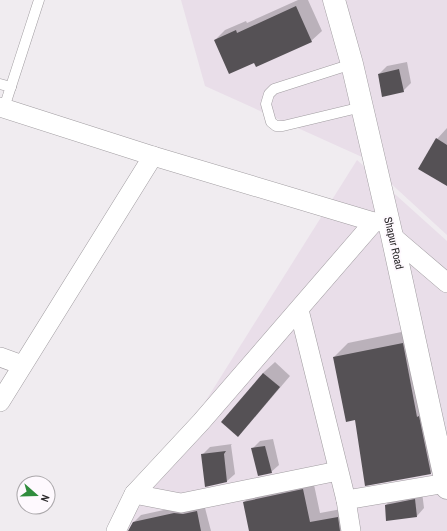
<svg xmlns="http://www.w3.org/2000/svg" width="447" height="531" font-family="'Archivo Narrow',sans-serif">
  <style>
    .built { fill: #e9dee9 }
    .shadow { fill: #0003 }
    .building { fill: #555155 }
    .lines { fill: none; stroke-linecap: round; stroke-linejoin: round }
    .service-casing { stroke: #a19da1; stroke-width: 11 }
    .minor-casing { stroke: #a19da1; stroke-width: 20 }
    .tertiary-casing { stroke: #a19da1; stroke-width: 23 }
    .service { stroke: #fff; stroke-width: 10 }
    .minor { stroke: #fff; stroke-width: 19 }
    .tertiary { stroke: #fff; stroke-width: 22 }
    .labels { text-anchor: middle; stroke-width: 4; stroke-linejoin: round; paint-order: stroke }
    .street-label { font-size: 11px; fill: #2d2b2d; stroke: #fef9fe }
  </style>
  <rect width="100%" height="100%" fill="#f0ecf0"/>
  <g class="built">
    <path d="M 181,0 L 447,0 L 447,235 L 362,157 L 205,86 Z"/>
    <path d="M 357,160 L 447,241 L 447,531 L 124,531 Z"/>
  </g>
  <g class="shadow">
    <path d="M 298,0 L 308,0 L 322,31 L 311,41 L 255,62 L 215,40 L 225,30 L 246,21 L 247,23 Z"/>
    <path d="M 407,62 L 411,83 L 403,91 L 379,74 L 387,66 Z"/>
    <path d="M 447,128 L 447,184 L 437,139 Z"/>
    <path d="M 416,329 L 445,459 L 431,473 L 356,419 L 334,357 L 348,343 Z"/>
    <path d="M 275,362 L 290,376 L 249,424 L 238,436 L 263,373 Z"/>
    <path d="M 273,439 L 279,465 L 271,472 L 253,448 L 260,441 Z"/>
    <path d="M 232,444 L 231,445 L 235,474 L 227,481 L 206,486 L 202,455 L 210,447 Z"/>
    <path d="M 313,480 L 320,513 L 347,508 L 346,531 L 250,531 L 244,502 L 254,492 Z"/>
    <path d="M 422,492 L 424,508 L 417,516 L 386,505 L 393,497 Z"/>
    <path d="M 204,504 L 211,531 L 129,531 L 133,523 L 141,515 L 182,506 Z"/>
  </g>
  <g class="building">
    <path d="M 296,6 L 312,42 L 256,67 L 254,63 L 229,74 L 214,40 L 236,30 L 237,33 Z"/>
    <path d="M 399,69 L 404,92 L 382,97 L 378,74 Z"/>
    <path d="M 436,138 L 447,145 L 447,186 L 418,169 Z"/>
    <path d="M 403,343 L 417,417 L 419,416 L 431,474 L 365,486 L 355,420 L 346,422 L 333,357 Z"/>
    <path d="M 263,373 L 280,387 L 238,437 L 221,422 Z"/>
    <path d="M 265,446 L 272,473 L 258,476 L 251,448 Z"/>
    <path d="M 226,451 L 224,454 L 227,482 L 205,487 L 201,454 Z"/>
    <path d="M 303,489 L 310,522 L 338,517 L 340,531 L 249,531 L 243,502 Z"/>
    <path d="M 415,499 L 417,517 L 386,521 L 385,505 Z"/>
    <path d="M 197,511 L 201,531 L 128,531 L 133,522 L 174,513 L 183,514 Z"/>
  </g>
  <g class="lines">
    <defs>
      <g id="service">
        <path d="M 352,64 L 274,89 L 269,94 L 266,104 L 271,122 L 276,126 L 283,126 L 362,107"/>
        <path d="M 0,84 L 11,87"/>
        <path d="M 4,108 L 39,0"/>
      </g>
      <g id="minor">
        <path d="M 0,107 L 153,156 L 374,222 L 389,221"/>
        <path d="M 392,236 L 447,283"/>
        <path d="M 299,310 L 346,500 L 351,531"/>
        <path d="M 0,357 L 22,365"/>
        <path d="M 0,402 L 153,156"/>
        <path d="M 134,494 L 201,422 L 374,222"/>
        <path d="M 346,500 L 446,483"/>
        <path d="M 116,531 L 134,494 L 181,503 L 338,471"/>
      </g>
      <path id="tertiary" d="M 334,0 L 352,64 L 392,236 L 447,488"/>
    </defs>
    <use href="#service" class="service-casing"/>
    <use href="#minor" class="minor-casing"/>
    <use href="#tertiary" class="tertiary-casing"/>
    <use href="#service" class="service"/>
    <use href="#minor" class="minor"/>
    <use href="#tertiary" class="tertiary"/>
  </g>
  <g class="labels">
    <g class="street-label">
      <text transform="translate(394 243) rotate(77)" y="4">Shapur Road</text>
    </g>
  </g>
  <g transform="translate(36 495) rotate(110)"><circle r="19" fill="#fef9fe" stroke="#aaa7aa"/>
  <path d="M0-3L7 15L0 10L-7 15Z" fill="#308c3d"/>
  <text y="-6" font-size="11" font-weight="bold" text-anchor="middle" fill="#2d2b2d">N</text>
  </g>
</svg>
